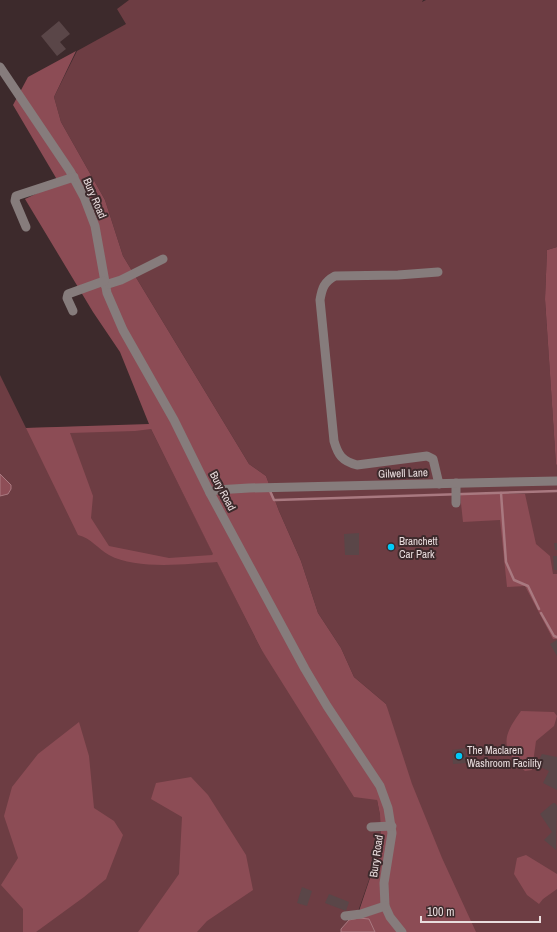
<svg xmlns="http://www.w3.org/2000/svg" width="557" height="932" font-family="'Archivo Narrow',sans-serif">
  <style>
    .green { fill: #6d3d43 }
    .forest { fill: #8c4c55; fill-rule: evenodd }
    .water { fill: #8e4e57; stroke: #a97980 }
    .lines { fill: none; stroke-linecap: round; stroke-linejoin: round }
    .stream { stroke: #a97980; stroke-width: 2.5 }
    .building { fill: #5a4648 }
    .minor { stroke: #867c7c; stroke-width: 9 }
    .poi-dot { fill: #00cbf9; stroke: #3d2a2c; stroke-width: 1.5 }
    .labels { text-anchor: middle; stroke-width: 4; stroke-linejoin: round; paint-order: stroke }
    .street-label { font-size: 11px; fill: #e9ddde; stroke: #3d2a2c }
    .poi-label { font-size: 11px; fill: #e9ddde; stroke: #3d2a2c; text-anchor: start }
  </style>
  <rect width="100%" height="100%" fill="#3d2a2c"/>
  <g class="green">
    <path d="M 129,0 L 423,0 L 422,2 L 426,0 L 557,0 L 557,247 L 547,250 L 545,299 L 556,464 L 557,464 L 557,932 L 417,932 L 386,704 L 354,677 L 341,648 L 318,613 L 301,561 L 279,511 L 266,476 L 249,464 L 123,256 L 105,200 L 61,122 L 54,97 L 77,51 L 126,24 L 117,9 Z"/>
    <path d="M 0,375 L 26,428 L 149,425 L 261,649 L 377,800 L 380,815 L 381,845 L 351,932 L 0,932 Z"/>
  </g>
  <g class="forest">
    <path d="M 76,51 L 54,97 L 61,122 L 105,200 L 123,256 L 249,464 L 266,476 L 279,511 L 301,561 L 318,613 L 341,648 L 354,677 L 386,704 L 412,784 L 442,858 L 476,932 L 352,932 L 381,845 L 380,815 L 377,800 L 354,797 L 261,649 L 217,562 C 187,564 136,570 109,555 C 98,549 91,538 78,535 L 26,428 L 149,424 L 120,352 L 93,312 L 25,199 L 59,183 L 13,105 L 28,77 ZM 151,429 L 213,554 L 212,555 L 169,558 L 109,546 L 91,518 L 93,496 L 70,433 L 135,431 Z"/>
    <path d="M 557,247 L 557,464 L 556,465 L 545,299 L 547,250 Z"/>
    <path d="M 460,494 L 525,494 L 536,544 L 550,556 L 553,574 L 557,574 L 557,639 L 553,639 L 525,586 L 507,587 L 500,520 L 463,522 Z"/>
    <path d="M 521,711 L 554,712 L 557,716 L 554,726 L 536,741 L 532,770 L 525,771 C 500,748 502,737 521,711 Z"/>
    <path d="M 79,722 L 89,756 L 94,808 L 114,821 L 123,835 L 106,879 L 84,897 L 36,932 L 23,932 L 23,909 L 1,885 L 18,858 L 4,816 L 12,787 L 38,754 Z"/>
    <path d="M 191,777 L 208,795 L 246,855 L 253,890 L 207,921 L 197,932 L 138,932 L 179,874 L 182,817 L 151,799 L 156,783 Z"/>
    <path d="M 526,855 L 557,874 L 557,889 L 543,899 L 539,904 L 527,895 L 514,874 L 517,858 Z"/>
  </g>
  <g class="water">
    <path d="M 0,474 L 11,485 L 11,489 L 8,494 L 0,496 Z"/>
    <path d="M 359,918 L 369,919 L 375,932 L 341,932 L 341,929 L 349,920 Z"/>
  </g>
  <g class="lines">
    <g class="stream">
      <path d="M 270,491 L 274,500 L 276,500 L 557,491"/>
      <path d="M 501,493 L 506,562 L 514,580 L 528,586 L 539,609"/>
      <path d="M 541,613 L 554,636 L 557,637"/>
    </g>
  </g>
  <g class="building">
    <path d="M 59,21 L 70,34 L 60,42 L 66,49 L 57,56 L 41,36 Z"/>
    <path d="M 359,533 L 359,555 L 345,555 L 344,534 Z"/>
    <path d="M 554,543 L 557,543 L 557,550 L 555,550 Z"/>
    <path d="M 553,556 L 557,556 L 557,570 L 554,570 Z"/>
    <path d="M 557,640 L 557,656 L 550,644 Z"/>
    <path d="M 465,748 L 467,763 L 453,764 L 452,750 Z"/>
    <path d="M 542,754 L 557,757 L 557,790 L 543,783 L 549,771 L 536,765 Z"/>
    <path d="M 553,803 L 555,803 L 557,806 L 556,850 L 544,840 L 552,832 L 540,814 Z"/>
    <path d="M 302,887 L 312,891 L 307,906 L 297,903 Z"/>
    <path d="M 329,894 L 349,902 L 346,911 L 325,903 Z"/>
  </g>
  <g class="lines">
    <g class="minor">
      <path d="M 0,67 L 70,171 L 84,197 L 95,226 L 107,293 L 123,330 L 174,420 L 210,493 L 305,669 L 327,706 L 380,786 L 388,808 L 392,833 L 384,883 L 385,906 L 390,917 L 402,932"/>
      <path d="M 26,227 L 15,201 L 16,196 L 74,177"/>
      <path d="M 438,272 L 398,275 L 335,276 C 324,282 322,288 320,300 L 334,441 C 338,455 342,461 357,465 L 427,456 L 433,459 L 439,484"/>
      <path d="M 105,285 L 121,280 L 163,259"/>
      <path d="M 73,311 L 67,298 L 68,294 L 104,281"/>
      <path d="M 456,483 L 456,503"/>
      <path d="M 210,493 L 216,490 L 249,488 L 557,481"/>
      <path d="M 371,827 L 392,826"/>
      <path d="M 345,916 L 361,914 L 385,906"/>
    </g>
  </g>
  <g class="poi-dot">
    <circle cx="391" cy="547" r="4"/>
    <circle cx="459" cy="756" r="4"/>
  </g>
  <g class="labels">
    <g class="street-label">
      <text transform="translate(95 198) rotate(67)" y="4">Bury Road</text>
      <text transform="translate(403 473) rotate(-2)" y="4">Gilwell Lane</text>
      <text transform="translate(223 491) rotate(62)" y="4">Bury Road</text>
      <text transform="translate(376 856) rotate(-82)" y="4">Bury Road</text>
    </g>
    <g class="poi-label">
      <text x="399" y="545">Branchett<tspan x="399" dy="13">Car Park</tspan></text>
      <text x="467" y="754">The Maclaren<tspan x="467" dy="13">Washroom Facility</tspan></text>
    </g>
  </g>
  <path d="M421 916v6h119v-6" fill="none" stroke="#e9ddde" stroke-width="2"/>
  <text x="427" y="916" font-size="12" fill="#e9ddde" stroke="#3d2a2c" stroke-width="3" paint-order="stroke">100 m</text>
</svg>
